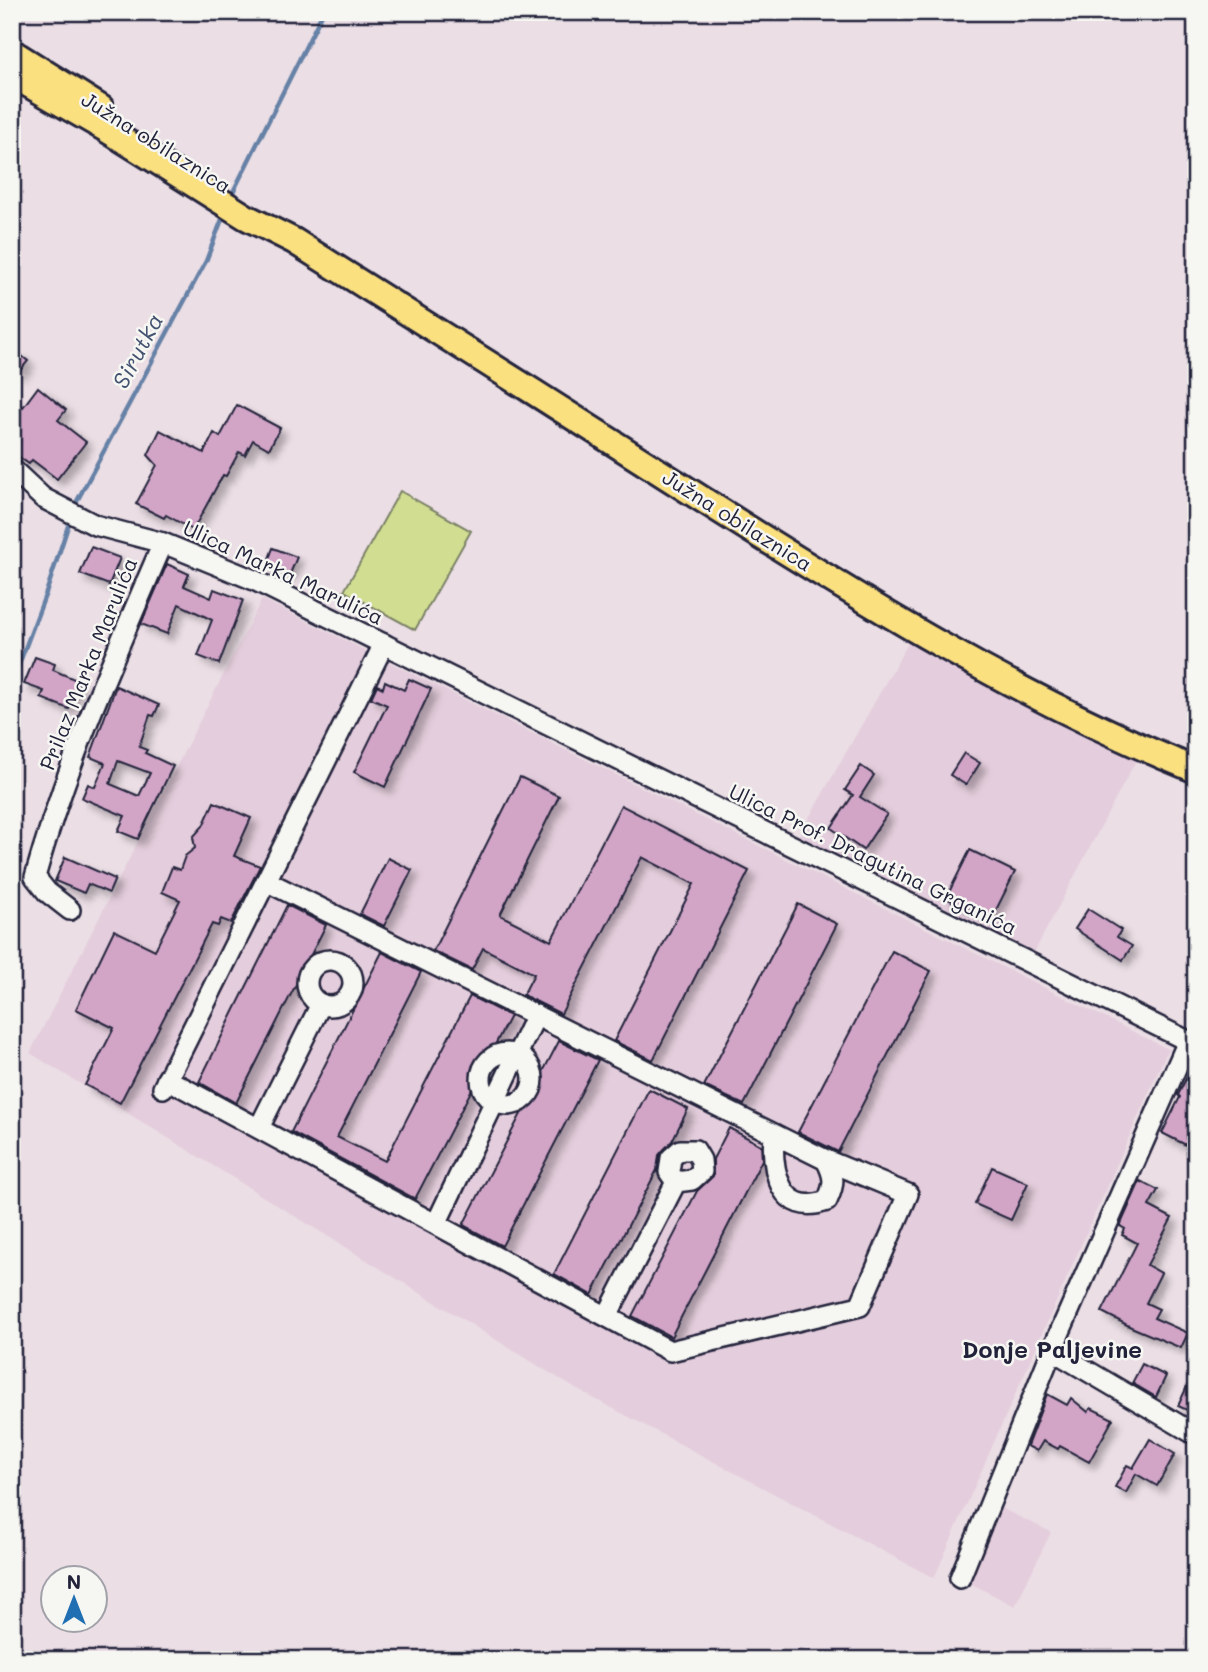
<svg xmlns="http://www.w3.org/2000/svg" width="1208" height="1672" font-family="Mali,sans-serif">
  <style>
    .built { fill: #e4cddc }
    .green { fill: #d1de91; stroke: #7a8066; stroke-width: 2 }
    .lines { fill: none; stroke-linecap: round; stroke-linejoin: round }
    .stream { stroke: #6681a6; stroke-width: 4.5 }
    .building { fill: #d2a5c7; stroke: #22223b; stroke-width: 2; fill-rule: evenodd; filter: url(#shadow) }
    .minor-casing { stroke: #22223b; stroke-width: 24 }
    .major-casing { stroke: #22223b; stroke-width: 30 }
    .minor { stroke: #f6f6f2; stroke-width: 19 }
    .major { stroke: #fbe080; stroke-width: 24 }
    .labels { text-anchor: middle; stroke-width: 5; stroke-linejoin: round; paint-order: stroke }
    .street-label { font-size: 21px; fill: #22223b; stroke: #f6f6f2 }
    .water-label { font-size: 23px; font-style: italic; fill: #445271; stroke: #f6f6f2 }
    .neighbourhood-label { font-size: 23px; font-weight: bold; fill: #22223b; stroke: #f6f6f2 }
  </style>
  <defs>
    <filter id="shadow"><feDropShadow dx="6" dy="6" stdDeviation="3.5" flood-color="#0004"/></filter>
  </defs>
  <rect width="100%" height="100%" fill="#ebdee5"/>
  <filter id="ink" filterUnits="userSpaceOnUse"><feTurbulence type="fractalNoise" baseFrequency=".0143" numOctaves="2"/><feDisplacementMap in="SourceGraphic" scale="14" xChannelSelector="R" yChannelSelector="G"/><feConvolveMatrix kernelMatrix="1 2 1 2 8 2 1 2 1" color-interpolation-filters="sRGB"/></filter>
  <g filter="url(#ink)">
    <g class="built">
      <path d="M 262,599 L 1168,1049 L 934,1578 L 576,1389 L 30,1053 Z"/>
      <path d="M 915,631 L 1142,749 L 1029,962 L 793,846 Z"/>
      <path d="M 990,1503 L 1051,1532 L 1015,1606 L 960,1578 Z"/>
    </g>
    <path class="green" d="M 400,491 L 471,531 L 415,630 L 344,591 Z"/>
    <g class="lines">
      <g class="stream">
        <path d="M 231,196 L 323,12"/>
        <path d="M 77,501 L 206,261 L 224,214"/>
        <path d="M 12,683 L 47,590 L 68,526"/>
      </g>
    </g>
    <g class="building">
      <path d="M 18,353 L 28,361 L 19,372 L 12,367 L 12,361 Z"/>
      <path d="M 38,387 L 66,410 L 58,420 L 86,442 L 57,479 L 32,460 L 29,464 L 12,452 L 19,442 L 12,437 L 12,398 L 23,407 Z"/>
      <path d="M 237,405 L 280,428 L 269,449 L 253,440 L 245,455 L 239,452 L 226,476 L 223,475 L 193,530 L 166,515 L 164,518 L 136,504 L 157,465 L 148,455 L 160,430 L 204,453 L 214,433 L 220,437 Z"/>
      <path d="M 91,547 L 120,558 L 109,585 L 80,574 Z"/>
      <path d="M 273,548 L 297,557 L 290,574 L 267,564 Z"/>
      <path d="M 167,564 L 189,574 L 184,586 L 211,598 L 214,589 L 243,600 L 219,664 L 198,656 L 212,620 L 204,616 L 179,604 L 167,634 L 141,624 Z"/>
      <path d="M 35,657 L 55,664 L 53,670 L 79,681 L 69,709 L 41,698 L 44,691 L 24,684 Z"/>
      <path d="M 409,679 L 431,689 L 385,787 L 354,772 L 387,705 L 371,698 L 377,685 L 383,688 L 385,681 L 404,690 Z"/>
      <path d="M 116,686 L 159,705 L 154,716 L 150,715 L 139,747 L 147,750 L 145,753 L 173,766 L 138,839 L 118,831 L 125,816 L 82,798 L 88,784 L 95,787 L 105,763 L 90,757 ZM 118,761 L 150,773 L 139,796 L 110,784 Z"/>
      <path d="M 964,753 L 980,763 L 966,785 L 950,775 Z"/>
      <path d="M 861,766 L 874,775 L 860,797 L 887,814 L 863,850 L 831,828 L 853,795 L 845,790 Z"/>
      <path d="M 520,777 L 559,796 L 500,915 L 551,941 L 621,805 L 749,871 L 653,1060 L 614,1041 L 694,884 L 642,857 L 561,1014 L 523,995 L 534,974 L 483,948 L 472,970 L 433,951 Z"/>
      <path d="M 214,802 L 251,818 L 234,856 L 260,866 L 231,923 L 221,919 L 218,926 L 212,924 L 120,1103 L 85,1085 L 114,1028 L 76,1009 L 114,930 L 155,950 L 180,900 L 162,892 L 172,867 L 180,870 L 185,856 L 195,848 L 193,837 L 203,826 Z"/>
      <path d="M 970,850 L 1015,872 L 991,920 L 946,898 Z"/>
      <path d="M 65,857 L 115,879 L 109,893 L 88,884 L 84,893 L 55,881 Z"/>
      <path d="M 388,858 L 412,870 L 384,926 L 360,914 Z"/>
      <path d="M 798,904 L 837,924 L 744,1105 L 704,1086 Z"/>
      <path d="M 287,905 L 326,925 L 236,1103 L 199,1082 Z"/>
      <path d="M 1088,909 L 1121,930 L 1117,937 L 1132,946 L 1123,960 L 1075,929 Z"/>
      <path d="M 892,951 L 931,971 L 838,1152 L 798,1132 Z"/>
      <path d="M 382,952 L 421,972 L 337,1137 L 385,1161 L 470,996 L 510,1016 L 415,1199 L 291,1132 Z"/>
      <path d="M 559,1041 L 598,1060 L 502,1246 L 463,1225 Z"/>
      <path d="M 1196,1058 L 1196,1117 L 1188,1132 L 1196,1136 L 1192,1148 L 1162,1133 L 1180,1097 L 1178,1095 Z"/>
      <path d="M 649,1089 L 688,1109 L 672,1141 L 659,1155 L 657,1170 L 592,1295 L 554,1274 Z"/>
      <path d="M 729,1128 L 761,1145 L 762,1160 L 671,1337 L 632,1316 L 697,1191 L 713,1176 L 713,1159 Z"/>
      <path d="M 992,1167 L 1028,1183 L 1011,1220 L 975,1204 Z"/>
      <path d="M 1140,1181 L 1158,1190 L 1149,1206 L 1172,1218 L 1147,1265 L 1161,1273 L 1146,1303 L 1159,1309 L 1154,1318 L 1188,1333 L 1181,1348 L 1131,1327 L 1102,1312 L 1137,1243 L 1122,1235 L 1125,1229 L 1120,1226 Z"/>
      <path d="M 1142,1364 L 1166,1376 L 1156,1397 L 1132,1383 Z"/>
      <path d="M 1196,1367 L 1196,1414 L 1178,1406 Z"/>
      <path d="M 1047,1394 L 1067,1405 L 1071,1398 L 1088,1412 L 1091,1408 L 1113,1419 L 1089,1462 L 1060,1446 L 1058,1449 L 1043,1441 L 1037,1451 L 1027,1446 Z"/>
      <path d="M 1150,1439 L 1175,1454 L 1157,1486 L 1136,1474 L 1126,1493 L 1115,1487 L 1127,1465 L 1133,1468 Z"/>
    </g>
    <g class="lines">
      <defs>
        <g id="minor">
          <path d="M 12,469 L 43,498 L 95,525 L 163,543 L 254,580 L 1196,1045"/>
          <path d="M 266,881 L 826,1160 C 835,1177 835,1184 827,1201 C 780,1218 771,1170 774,1134"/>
          <path d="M 70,910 L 47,892 L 35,877 C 67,762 116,652 163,543"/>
          <circle cx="330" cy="983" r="23"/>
          <path d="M 1188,1041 L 1052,1350 L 1196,1435"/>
          <circle cx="507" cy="1079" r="26"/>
          <path d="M 167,1079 L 670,1351 L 860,1306 L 908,1194 L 826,1160"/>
          <path d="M 163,1088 L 384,644"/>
          <path d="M 259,1128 L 321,1004"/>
          <path d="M 436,1224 L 536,1015"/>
          <path d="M 607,1316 L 676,1182 L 669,1172 L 671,1158 L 680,1150 L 695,1150 L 701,1160 L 702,1171 L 692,1180 L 676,1182"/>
          <path d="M 960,1578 L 1052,1350"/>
        </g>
        <g id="major">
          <path d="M 12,52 L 101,108"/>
          <path d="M 12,75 L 104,128 L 246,217 L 294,241 C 432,327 568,414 705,501 C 863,601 1022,700 1196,770"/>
        </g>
      </defs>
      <use href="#minor" class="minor-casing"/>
      <use href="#major" class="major-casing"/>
      <use href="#minor" class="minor"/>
      <use href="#major" class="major"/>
    </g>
  </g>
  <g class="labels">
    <g class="street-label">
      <text transform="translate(156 143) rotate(32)" y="7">Južna obilaznica</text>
      <text transform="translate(737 521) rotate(32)" y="7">Južna obilaznica</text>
      <text transform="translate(283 573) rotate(25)" y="7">Ulica Marka Marulića</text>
      <text transform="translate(89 664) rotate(-68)" y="7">Prilaz Marka Marulića</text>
      <text transform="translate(873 860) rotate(26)" y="7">Ulica Prof. Dragutina Grganića</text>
    </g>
    <g class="water-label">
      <text transform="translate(138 351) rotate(-62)" y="8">Sirutka</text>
    </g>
    <g class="neighbourhood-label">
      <text x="1052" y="1358">Donje Paljevine</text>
    </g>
  </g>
  <rect width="1208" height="1672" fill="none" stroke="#f6f6f2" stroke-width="42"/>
  <rect x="21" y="21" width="1166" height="1630" fill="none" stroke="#22223b" stroke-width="2.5" filter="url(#ink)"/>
  <g transform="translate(74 1599)"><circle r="33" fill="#f6f6f2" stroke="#a1a1a9" stroke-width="2"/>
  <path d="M0-5L12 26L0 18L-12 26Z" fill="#1f6fb2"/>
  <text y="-10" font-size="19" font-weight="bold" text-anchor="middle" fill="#22223b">N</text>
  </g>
</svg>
